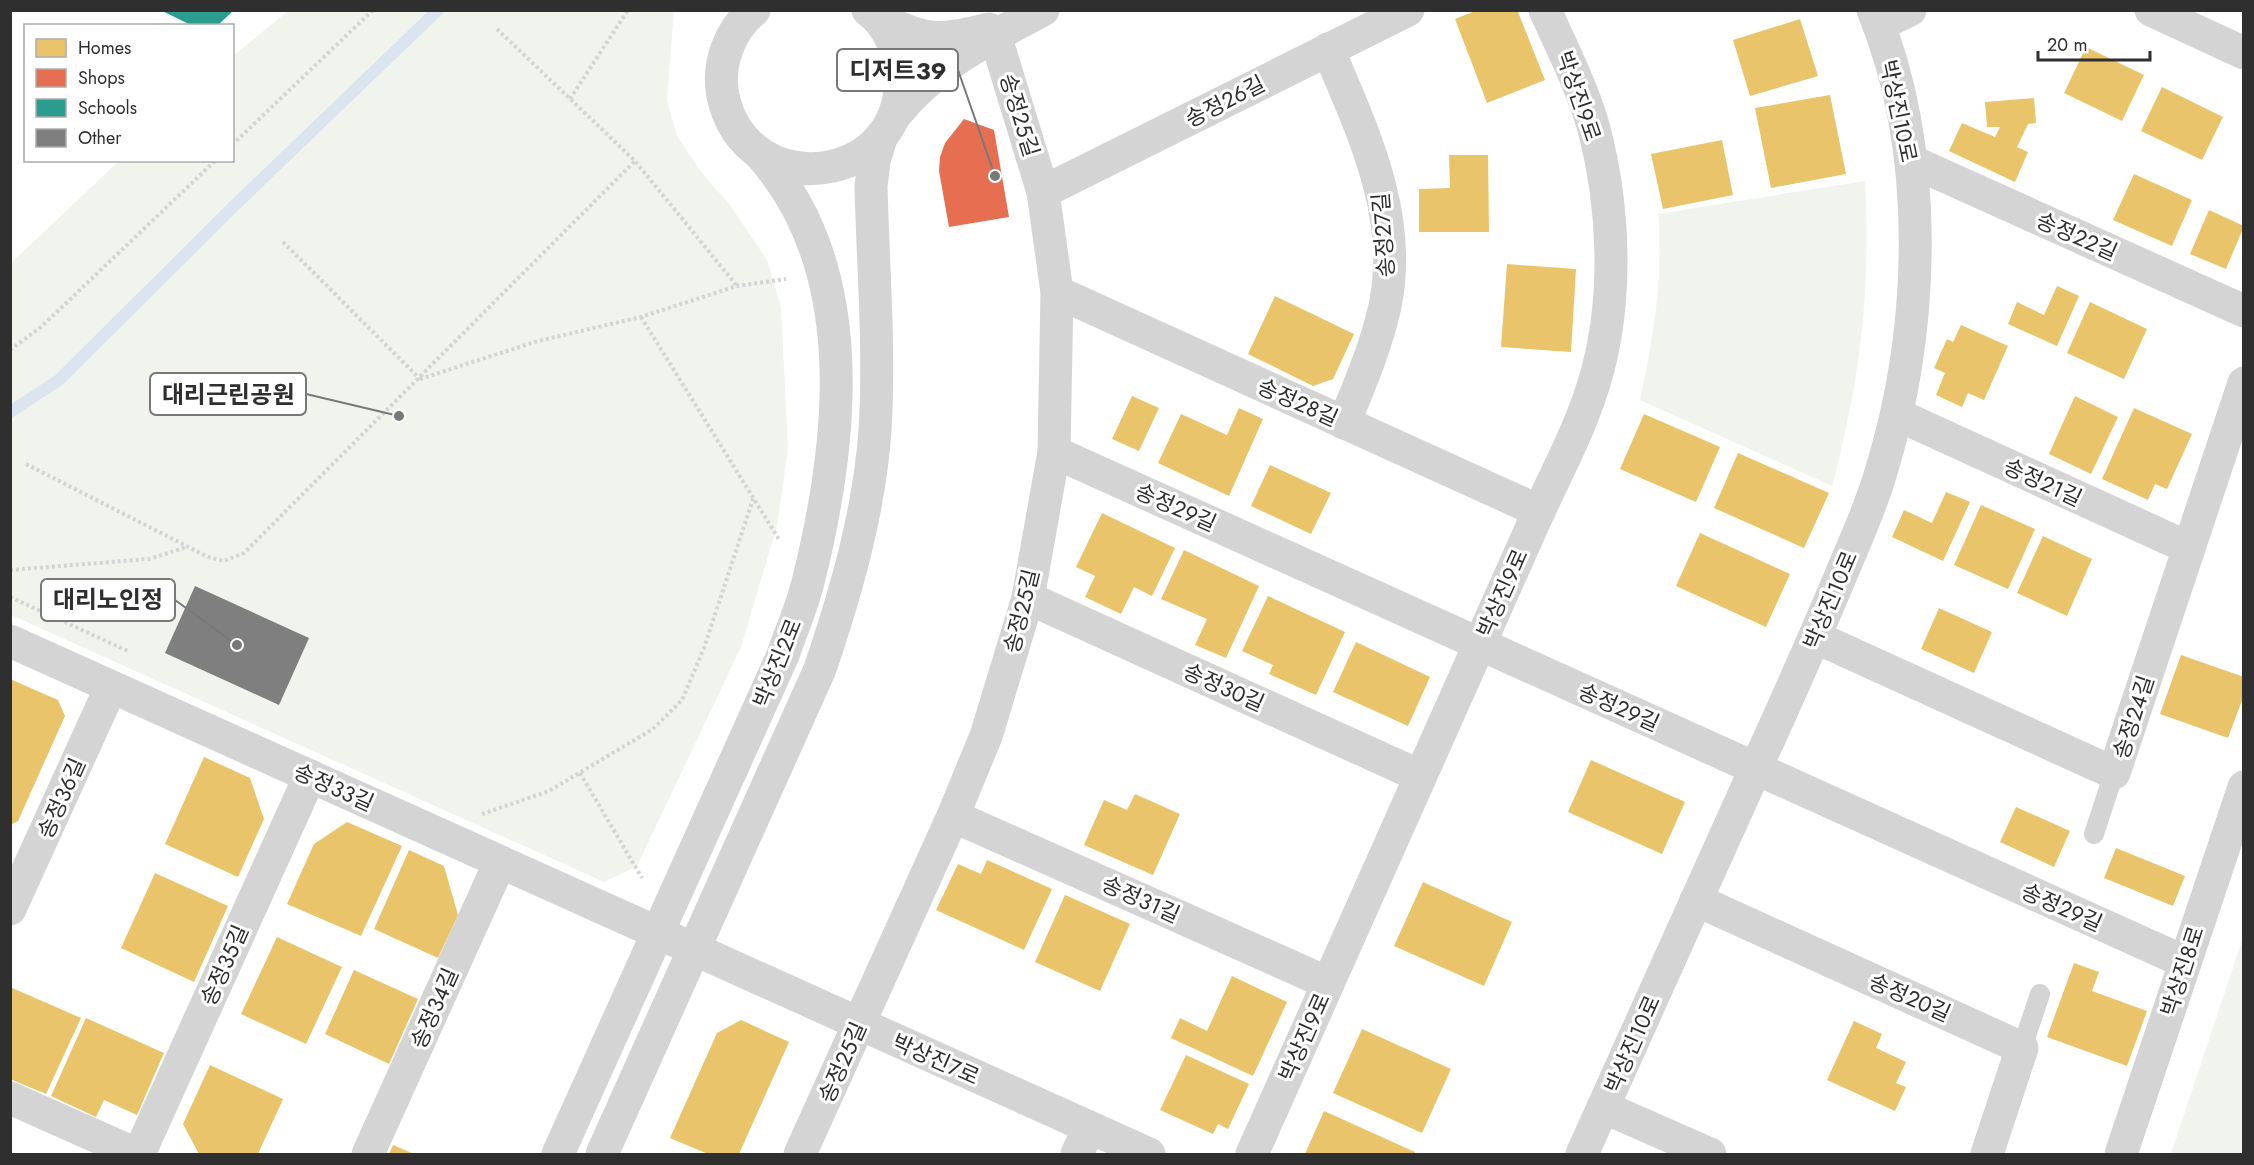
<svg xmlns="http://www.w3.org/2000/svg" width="2254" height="1165" font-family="Jost,'Noto Sans KR',sans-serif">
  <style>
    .green { fill: #f0f4ed }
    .homes { fill: #e9c46a }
    .shops { fill: #e76f51 }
    .schools { fill: #2a9d8f }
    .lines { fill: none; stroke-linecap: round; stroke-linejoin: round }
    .stream { stroke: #dce4ef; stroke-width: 12 }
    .building { fill: #7f7f7f }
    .path { stroke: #d4d4d4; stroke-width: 4; stroke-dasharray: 3 3; stroke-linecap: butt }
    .service { stroke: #d4d4d4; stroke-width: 20 }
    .minor { stroke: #d4d4d4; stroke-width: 33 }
    .tertiary { stroke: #d4d4d4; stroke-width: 33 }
    .labels { text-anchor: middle; stroke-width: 6; stroke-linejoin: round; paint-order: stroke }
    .street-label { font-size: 22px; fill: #2f2f2f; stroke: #fff }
    .leader { fill: none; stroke: #787878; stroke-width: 2 }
    .callout-dot { fill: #787878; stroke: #fff; stroke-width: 2 }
    .callout { fill: #fff; stroke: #787878; stroke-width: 2 }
    .callout-label { font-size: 24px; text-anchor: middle; font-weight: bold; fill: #2f2f2f }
  </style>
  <rect width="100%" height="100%" fill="#fff"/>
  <g class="green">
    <path d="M 288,11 L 674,11 L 667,100 L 677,136 L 701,172 L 730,205 L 767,260 L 781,307 L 788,449 L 777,526 L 741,647 L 637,866 L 604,882 L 11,615 L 10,264 L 119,161 L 232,160 L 233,56 Z"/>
    <path d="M 1865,181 C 1871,290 1860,382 1832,486 L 1640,400 C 1653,338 1664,278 1658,214 Z"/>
    <path d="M 2243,938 L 2243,1154 L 2171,1154 Z"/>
  </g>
  <g class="homes">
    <path d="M 1478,10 L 1518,12 L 1545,80 L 1487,103 L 1455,19 Z"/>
    <path d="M 1800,19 L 1818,76 L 1750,96 L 1733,40 Z"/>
    <path d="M 2086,47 L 2144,75 L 2122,121 L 2064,93 Z"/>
    <path d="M 2162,87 L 2223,117 L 2202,160 L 2141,131 Z"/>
    <path d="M 1830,95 L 1846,174 L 1771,188 L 1755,108 Z"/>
    <path d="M 2034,98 L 2036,123 L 2028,124 L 2017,147 L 2028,152 L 2015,182 L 1949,151 L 1962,123 L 1995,137 L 2000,127 L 1987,127 L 1985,102 Z"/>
    <path d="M 1722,140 L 1733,195 L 1663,209 L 1651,154 Z"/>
    <path d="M 1449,155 L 1488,155 L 1489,232 L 1419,232 L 1419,189 L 1450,188 Z"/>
    <path d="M 2134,174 L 2192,200 L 2172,246 L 2113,220 Z"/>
    <path d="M 2209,210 L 2244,226 L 2226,269 L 2190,254 Z"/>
    <path d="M 1507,264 L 1576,269 L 1571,352 L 1501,347 Z"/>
    <path d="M 2057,286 L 2079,296 L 2057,346 L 2008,324 L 2017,302 L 2044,315 Z"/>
    <path d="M 1275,296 L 1354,334 L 1333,379 L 1313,386 L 1248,354 Z"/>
    <path d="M 2090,302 L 2147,329 L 2124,379 L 2067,353 Z"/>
    <path d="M 1961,325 L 2008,346 L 1984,400 L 1968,393 L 1962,407 L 1936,395 L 1945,373 L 1934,368 L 1947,339 L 1953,342 Z"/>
    <path d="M 1132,396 L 1159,408 L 1139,451 L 1112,439 Z"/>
    <path d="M 2075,396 L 2118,417 L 2091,474 L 2049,454 Z"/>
    <path d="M 1239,408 L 1263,419 L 1229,496 L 1158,463 L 1181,414 L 1227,435 Z"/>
    <path d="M 2134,408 L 2192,434 L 2167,489 L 2155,484 L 2148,500 L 2102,479 Z"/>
    <path d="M 1644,414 L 1720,447 L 1696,502 L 1620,469 Z"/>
    <path d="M 1738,453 L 1829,493 L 1804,548 L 1714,508 Z"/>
    <path d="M 1270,465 L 1331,493 L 1311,534 L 1251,506 Z"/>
    <path d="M 1946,492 L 1970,502 L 1943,561 L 1892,537 L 1904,510 L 1932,523 Z"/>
    <path d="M 1981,505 L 2035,529 L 2008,589 L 1954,565 Z"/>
    <path d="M 1102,513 L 1175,548 L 1152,596 L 1134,587 L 1121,614 L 1085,597 L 1095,576 L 1076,567 Z"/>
    <path d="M 1700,533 L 1790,574 L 1766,627 L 1676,586 Z"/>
    <path d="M 2043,536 L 2092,559 L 2067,616 L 2017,593 Z"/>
    <path d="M 1184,550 L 1259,586 L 1226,658 L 1195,645 L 1207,619 L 1161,599 Z"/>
    <path d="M 1268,596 L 1345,632 L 1316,695 L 1269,674 L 1273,665 L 1242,651 Z"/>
    <path d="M 1939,608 L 1992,632 L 1974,673 L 1921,649 Z"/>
    <path d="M 1356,642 L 1430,677 L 1408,726 L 1333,692 Z"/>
    <path d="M 2181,655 L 2244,677 L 2244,695 L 2228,738 L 2160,714 Z"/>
    <path d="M 10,679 L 58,700 L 65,716 L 18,821 L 10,825 Z"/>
    <path d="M 204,757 L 250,778 L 264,819 L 238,877 L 165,844 Z"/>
    <path d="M 1591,760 L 1685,802 L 1662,854 L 1568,812 Z"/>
    <path d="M 1135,794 L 1180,814 L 1153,875 L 1084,845 L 1104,800 L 1127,810 Z"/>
    <path d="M 2016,807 L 2070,831 L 2054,867 L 2000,842 Z"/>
    <path d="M 347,822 L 402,846 L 361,936 L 287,904 L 314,844 Z"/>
    <path d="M 2116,848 L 2185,876 L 2173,906 L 2104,878 Z"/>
    <path d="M 409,850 L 444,866 L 458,915 L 438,958 L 374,929 Z"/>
    <path d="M 987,860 L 1052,889 L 1024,950 L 936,910 L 958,864 L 981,874 Z"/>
    <path d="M 155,873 L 228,906 L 194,982 L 121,948 Z"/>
    <path d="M 1423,882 L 1512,922 L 1484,986 L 1394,946 Z"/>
    <path d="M 1065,895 L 1130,924 L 1100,991 L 1035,962 Z"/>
    <path d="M 277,937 L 342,967 L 306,1044 L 241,1014 Z"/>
    <path d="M 2074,963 L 2099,972 L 2092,991 L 2147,1011 L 2127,1066 L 2047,1037 Z"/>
    <path d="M 354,970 L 418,999 L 389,1064 L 325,1034 Z"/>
    <path d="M 1232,976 L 1287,1002 L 1253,1076 L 1171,1038 L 1180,1018 L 1207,1031 Z"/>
    <path d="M 10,987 L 81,1018 L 46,1094 L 10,1079 Z"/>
    <path d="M 86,1018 L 164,1053 L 137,1115 L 104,1100 L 96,1117 L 51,1096 Z"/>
    <path d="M 741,1020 L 789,1042 L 739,1154 L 708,1154 L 670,1138 L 717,1033 Z"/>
    <path d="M 1854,1021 L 1882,1034 L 1876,1048 L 1906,1062 L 1896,1083 L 1906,1087 L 1895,1111 L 1827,1080 Z"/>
    <path d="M 1362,1029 L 1451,1069 L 1422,1133 L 1333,1093 Z"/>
    <path d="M 1186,1055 L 1249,1084 L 1228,1129 L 1218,1124 L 1213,1134 L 1160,1110 Z"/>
    <path d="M 210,1065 L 283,1099 L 258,1154 L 199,1154 L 183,1124 Z"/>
    <path d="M 1324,1111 L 1415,1152 L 1414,1154 L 1305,1154 Z"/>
    <path d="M 393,1145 L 414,1154 L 389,1154 Z"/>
  </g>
  <path class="shops" d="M 964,119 L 994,130 L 1009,217 L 949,227 L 939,171 L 940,157 L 945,143 Z"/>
  <path class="schools" d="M 160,10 L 234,10 L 217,26 L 193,26 Z"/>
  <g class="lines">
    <path class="stream" d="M 10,412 L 59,380 L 234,206 L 438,10"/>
  </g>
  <path class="building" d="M 195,586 L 309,638 L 279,705 L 165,653 Z"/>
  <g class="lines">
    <g class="path">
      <path d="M 497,29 L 635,161 L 737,286"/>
      <path d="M 570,99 L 628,10"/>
      <path d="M 232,145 L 373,10"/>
      <path d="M 283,242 L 420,379"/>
      <path d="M 641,317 L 780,541"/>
      <path d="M 10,350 L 41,327 L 216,160"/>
      <path d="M 420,379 L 538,341 L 641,317 L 737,286 L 786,279"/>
      <path d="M 26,464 L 208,557 L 224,561 L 244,553 L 635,161"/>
      <path d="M 10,570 L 149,559 L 187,547"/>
      <path d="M 10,597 L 130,652"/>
      <path d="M 580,773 L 642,878"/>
      <path d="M 482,814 L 549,791 L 653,729 L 682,700 L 704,648 L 753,499"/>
    </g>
    <g class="service">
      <path d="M 2094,834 L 2114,773"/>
      <path d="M 2022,1048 L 2040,994"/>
    </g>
    <g class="minor">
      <path d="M 2151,10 L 2244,53"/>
      <path d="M 874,15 C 921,41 937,43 989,29"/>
      <path d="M 1879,25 L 1910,10"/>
      <path d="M 1328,49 C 1362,130 1404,215 1385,306 C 1376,347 1360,384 1344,423"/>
      <path d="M 895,115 C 937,64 986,40 1043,10"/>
      <path d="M 1911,161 L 2244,311"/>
      <path d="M 1043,192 L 1408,10"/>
      <path d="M 1057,292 L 1539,511"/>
      <path d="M 1898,415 L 2189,548"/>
      <path d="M 1054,452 L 2185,962"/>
      <path d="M 1028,598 L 1420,776"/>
      <path d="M 1815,637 L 2114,773 L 2244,383"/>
      <path d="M 10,641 L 1149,1154"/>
      <path d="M 953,816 L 1328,983"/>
      <path d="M 1696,900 L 2022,1048 L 1987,1154"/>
      <path d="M 10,909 L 111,687"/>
      <path d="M 10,1098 L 136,1154"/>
      <path d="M 1603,1107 L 1710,1154"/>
      <path d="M 139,1154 L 310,776"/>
      <path d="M 368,1154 L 500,862"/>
      <path d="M 800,1154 L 953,816 L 986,736 L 1028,598 L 1054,452 L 1057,292 L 1043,192 L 995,35"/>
      <path d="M 1077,1154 L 1089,1128"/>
      <path d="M 1252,1154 L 1539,511 C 1560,466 1584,421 1597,373 C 1618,296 1614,205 1594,129 C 1583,89 1562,48 1545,10"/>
      <path d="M 1582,1154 C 1638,1030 1694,906 1750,781 C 1781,713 1812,644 1841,575 C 1855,541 1871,507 1881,472 C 1925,329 1931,151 1873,10"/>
      <path d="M 2121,1154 L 2244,787"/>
    </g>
    <g class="tertiary">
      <path d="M 754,10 C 729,30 717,65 723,96 C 747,206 908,185 900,73 C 899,50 887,24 868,10"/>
      <path d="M 558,1154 L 783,655 C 791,631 802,607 808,582 C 843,443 863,267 759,153"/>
      <path d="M 602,1154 L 820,669 C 846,592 869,513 875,431 C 880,350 873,267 871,186 L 874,161 L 881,138"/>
    </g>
  </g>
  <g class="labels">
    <g class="street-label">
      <text transform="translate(1579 96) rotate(71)" y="8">박상진9로</text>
      <text transform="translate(1225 101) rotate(-27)" y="8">송정26길</text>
      <text transform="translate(1899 111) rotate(78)" y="8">박상진10로</text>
      <text transform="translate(1020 115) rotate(73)" y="8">송정25길</text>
      <text transform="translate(1383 235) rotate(-94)" y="8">송정27길</text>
      <text transform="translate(2077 236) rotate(24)" y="8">송정22길</text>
      <text transform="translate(1298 402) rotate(24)" y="8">송정28길</text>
      <text transform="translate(2043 482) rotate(25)" y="8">송정21길</text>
      <text transform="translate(1176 507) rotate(24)" y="8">송정29길</text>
      <text transform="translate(1502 593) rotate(-66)" y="8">박상진9로</text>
      <text transform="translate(1830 600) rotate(-67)" y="8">박상진10로</text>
      <text transform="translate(1021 611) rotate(-76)" y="8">송정25길</text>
      <text transform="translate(777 663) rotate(-68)" y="8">박상진2로</text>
      <text transform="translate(1224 687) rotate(24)" y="8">송정30길</text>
      <text transform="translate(1619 707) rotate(24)" y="8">송정29길</text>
      <text transform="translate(2133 717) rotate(-72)" y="8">송정24길</text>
      <text transform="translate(334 787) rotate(24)" y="8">송정33길</text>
      <text transform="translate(61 798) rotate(-66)" y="8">송정36길</text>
      <text transform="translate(1141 899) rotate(24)" y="8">송정31길</text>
      <text transform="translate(2062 907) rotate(24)" y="8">송정29길</text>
      <text transform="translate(224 965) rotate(-66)" y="8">송정35길</text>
      <text transform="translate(2182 971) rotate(-72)" y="8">박상진8로</text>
      <text transform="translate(1910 997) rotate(24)" y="8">송정20길</text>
      <text transform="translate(434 1008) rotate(-66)" y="8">송정34길</text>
      <text transform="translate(1304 1037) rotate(-66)" y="8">박상진9로</text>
      <text transform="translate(1632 1044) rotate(-66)" y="8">박상진10로</text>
      <text transform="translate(936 1059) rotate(24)" y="8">박상진7로</text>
      <text transform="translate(842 1062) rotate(-66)" y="8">송정25길</text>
    </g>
  </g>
  <path class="leader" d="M995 176L958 70M399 416L306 394M237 645L175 600"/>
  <g class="callout-dot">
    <circle cx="995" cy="176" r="6"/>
    <circle cx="399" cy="416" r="6"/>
    <circle cx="237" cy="645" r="6"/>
  </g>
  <g class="callout">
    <rect x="837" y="49" width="121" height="42" rx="6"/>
    <rect x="150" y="373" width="156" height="42" rx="6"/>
    <rect x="41" y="579" width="134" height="42" rx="6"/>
  </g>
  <g class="callout-label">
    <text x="898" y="79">디저트39</text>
    <text x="228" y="403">대리근린공원</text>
    <text x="108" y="608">대리노인정</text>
  </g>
  <rect width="2254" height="1165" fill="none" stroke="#2f2f2f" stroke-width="24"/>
  <rect x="24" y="24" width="210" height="138" fill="#ffffff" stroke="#acacac" stroke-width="1.5"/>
  <rect x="36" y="39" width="30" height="18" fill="#e9c46a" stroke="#acacac" stroke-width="1.5"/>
  <text x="78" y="54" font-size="18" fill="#2f2f2f">Homes</text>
  <rect x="36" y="69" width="30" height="18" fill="#e76f51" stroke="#acacac" stroke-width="1.5"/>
  <text x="78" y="84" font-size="18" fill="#2f2f2f">Shops</text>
  <rect x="36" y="99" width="30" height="18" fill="#2a9d8f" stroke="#acacac" stroke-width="1.5"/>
  <text x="78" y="114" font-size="18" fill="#2f2f2f">Schools</text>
  <rect x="36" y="129" width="30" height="18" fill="#7f7f7f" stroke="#acacac" stroke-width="1.5"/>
  <text x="78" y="144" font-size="18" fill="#2f2f2f">Other</text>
  <path d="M2038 51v9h112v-9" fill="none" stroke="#2f2f2f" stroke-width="3"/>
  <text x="2047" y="51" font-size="18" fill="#2f2f2f" stroke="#ffffff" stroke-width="4.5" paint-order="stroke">20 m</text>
</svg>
